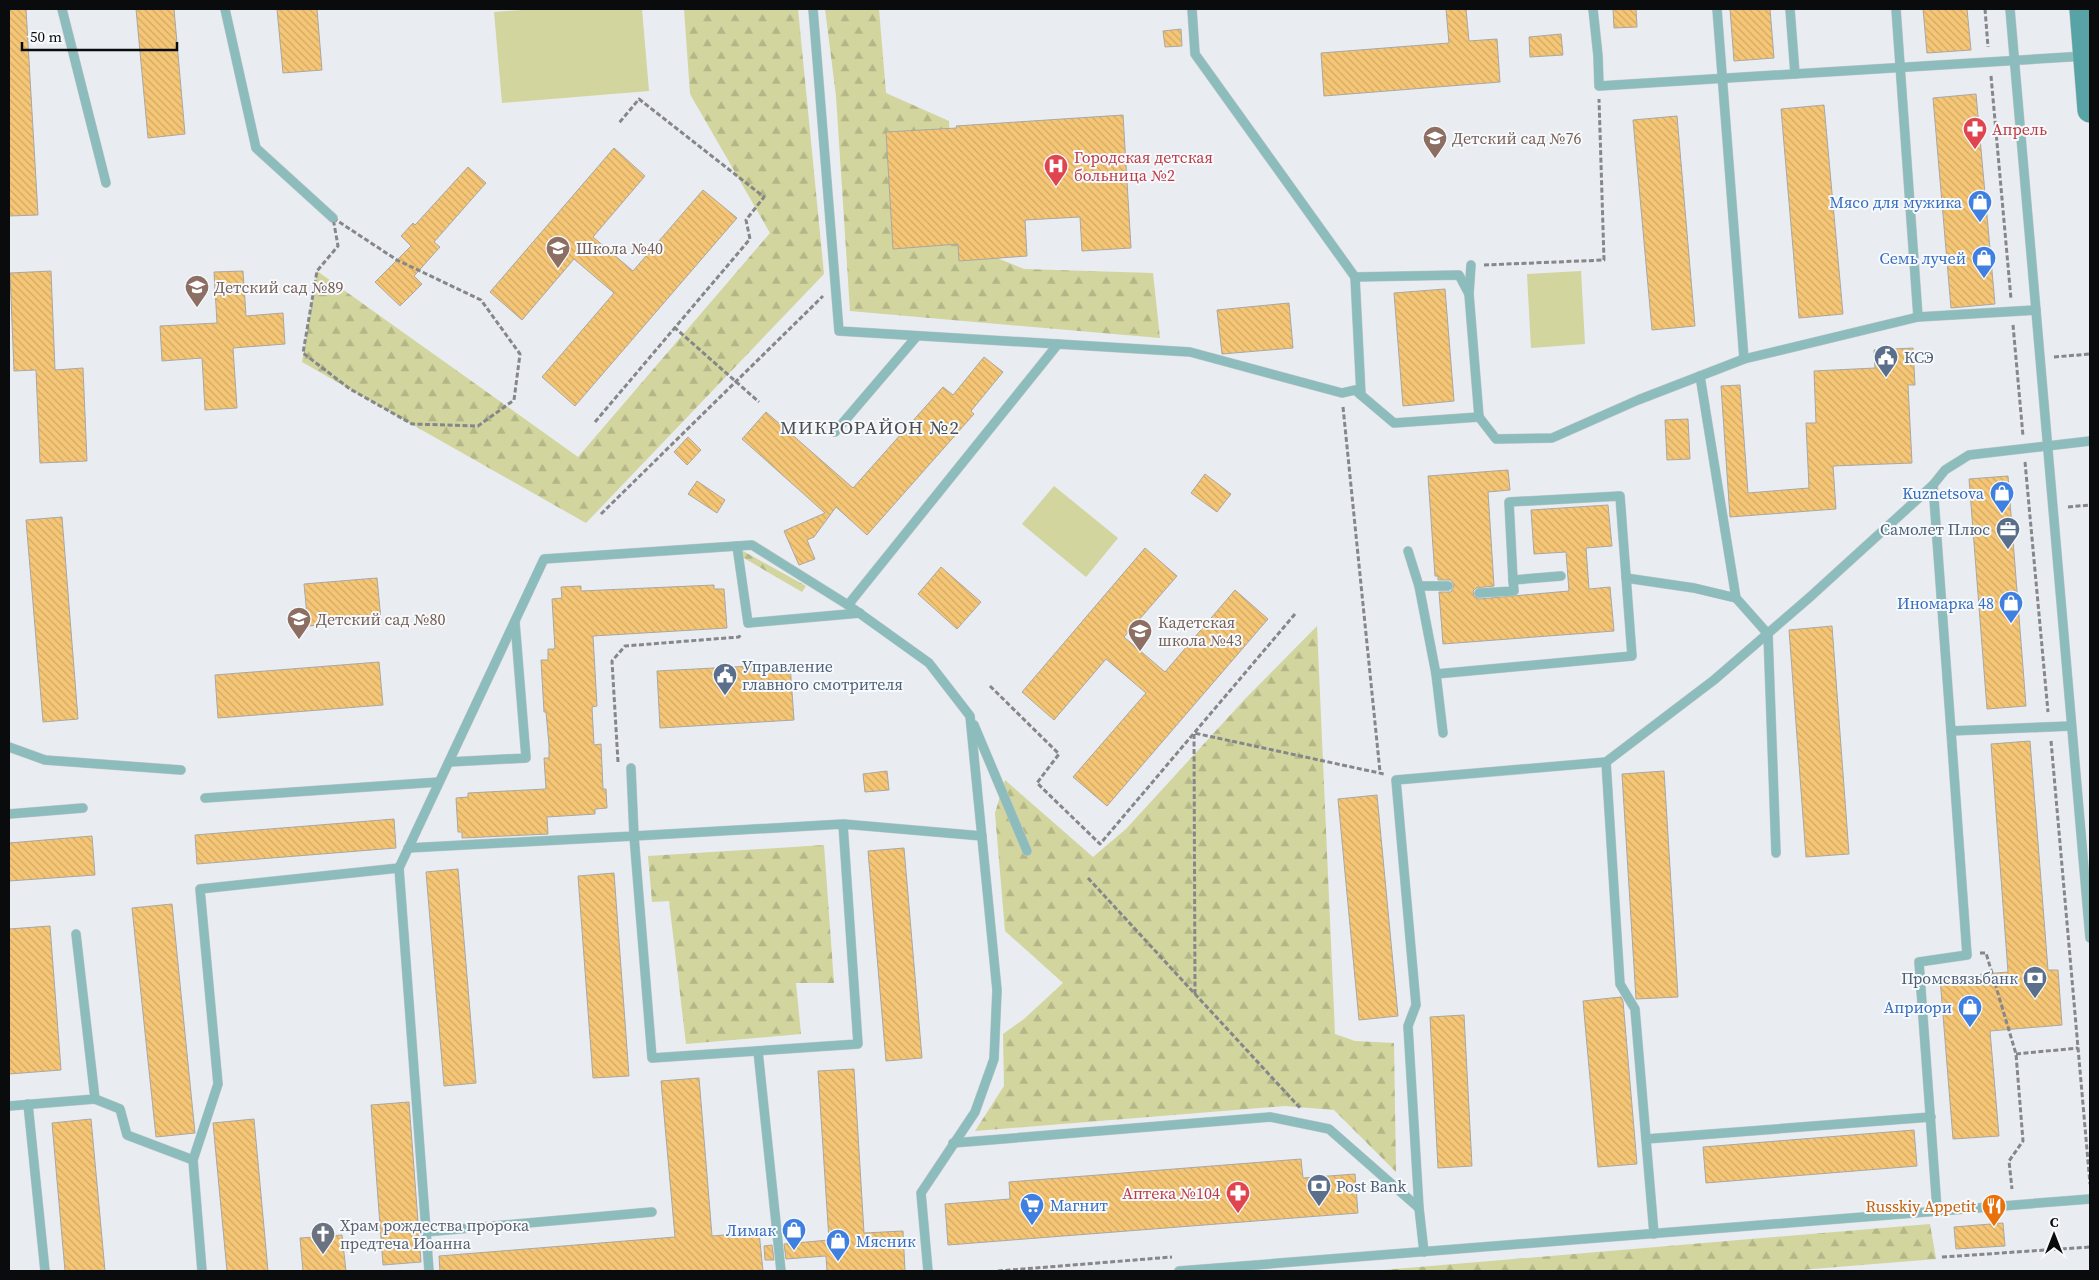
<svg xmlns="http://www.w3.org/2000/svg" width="2099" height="1280" font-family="'Source Serif 4',serif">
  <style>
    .green { fill: #d2d59d }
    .forest { fill: url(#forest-firs) }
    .building { fill: url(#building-back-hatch); stroke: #aaa8a4 }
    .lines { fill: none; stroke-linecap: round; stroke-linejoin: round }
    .lane-casing { stroke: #c5c8cc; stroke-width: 10 }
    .secondary-casing { stroke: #c5c8cc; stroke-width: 26 }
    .path { stroke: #85878a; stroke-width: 3; stroke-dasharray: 5 2.5; stroke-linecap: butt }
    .lane { stroke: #8cbcbc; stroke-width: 9 }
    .secondary { stroke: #57a3a5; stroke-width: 25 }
    .labels { text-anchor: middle; stroke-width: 4; stroke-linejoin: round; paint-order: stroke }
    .health-label { font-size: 16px; fill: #be3a42; stroke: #f7fafd; text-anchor: start }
    .education-label { font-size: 16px; fill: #785e54; stroke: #f7fafd; text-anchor: start }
    .shop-label { font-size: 16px; fill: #366cbe; stroke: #f7fafd; text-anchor: end }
    .service-label { font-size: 16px; fill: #4e5e75; stroke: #f7fafd; text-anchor: start }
    .food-label { font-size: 16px; fill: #c56008; stroke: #f7fafd; text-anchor: end }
    .worship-label { font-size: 16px; fill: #5b616d; stroke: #f7fafd; text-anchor: start }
    .quarter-label { font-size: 19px; letter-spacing: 1px; fill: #4b4d50; stroke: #f7fafd }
  </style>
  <defs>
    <pattern id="forest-firs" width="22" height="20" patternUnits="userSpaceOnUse" patternTransform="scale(1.25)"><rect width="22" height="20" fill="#d2d59d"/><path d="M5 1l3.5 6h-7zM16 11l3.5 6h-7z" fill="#b3b686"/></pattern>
    <pattern id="building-back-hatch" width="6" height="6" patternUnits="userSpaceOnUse" patternTransform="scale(1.25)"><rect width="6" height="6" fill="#f5c676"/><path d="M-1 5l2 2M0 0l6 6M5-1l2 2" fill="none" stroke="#d1a965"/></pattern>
  </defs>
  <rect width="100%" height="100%" fill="#e9ecf0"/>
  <g class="green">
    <path d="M 536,9 L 642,9 L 649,91 L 502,103 L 494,12 Z"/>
    <path d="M 1581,271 L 1585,344 L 1531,348 L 1527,274 Z"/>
    <path d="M 1054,486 L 1118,538 L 1086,577 L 1022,524 Z"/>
  </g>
  <g class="forest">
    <path d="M 684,9 L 798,9 L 824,274 L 586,523 L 302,362 L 317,271 L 578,457 L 770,233 L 690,94 Z"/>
    <path d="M 825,9 L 879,9 L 886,93 L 949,121 L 955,241 L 1024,269 L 1153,273 L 1160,338 L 850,311 L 836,96 Z"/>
    <path d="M 743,551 L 806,586 L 802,592 L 742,557 Z"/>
    <path d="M 1317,626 L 1335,1034 L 1355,1041 L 1394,1043 L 1396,1172 L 1334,1110 L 1285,1106 L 975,1131 L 1004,1086 L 1003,1034 L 1024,1019 L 1063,983 L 1005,931 L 995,813 L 1005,780 L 1093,857 L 1126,829 L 1245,699 Z"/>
    <path d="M 824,845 L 834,983 L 796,983 L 801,1034 L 686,1044 L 669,901 L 652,902 L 648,856 Z"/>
    <path d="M 1930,1224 L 1936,1259 L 1788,1271 L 1371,1271 Z"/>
  </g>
  <g class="building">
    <path d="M 9,9 L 26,9 L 38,215 L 9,216 Z"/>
    <path d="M 136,9 L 174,9 L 185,134 L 148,138 Z"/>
    <path d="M 277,9 L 317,9 L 322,70 L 283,73 Z"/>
    <path d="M 1446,9 L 1466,9 L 1469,41 L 1497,39 L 1500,82 L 1324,96 L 1321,53 L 1449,43 Z"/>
    <path d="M 1613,9 L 1636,9 L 1637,27 L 1614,28 Z"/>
    <path d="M 1730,9 L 1770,9 L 1774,58 L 1734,61 Z"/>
    <path d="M 1923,9 L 1967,9 L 1971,50 L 1927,53 Z"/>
    <path d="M 1181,29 L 1182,46 L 1165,47 L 1163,31 Z"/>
    <path d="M 1561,34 L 1563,55 L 1530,57 L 1529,37 Z"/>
    <path d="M 1976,94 L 1995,304 L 1951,308 L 1933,98 Z"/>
    <path d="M 1824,105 L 1843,314 L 1799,318 L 1781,109 Z"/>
    <path d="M 1123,115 L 1131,248 L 1082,251 L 1080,217 L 1025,220 L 1027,256 L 959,261 L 958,244 L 893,249 L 886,132 L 957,128 L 956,126 Z"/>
    <path d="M 1677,116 L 1695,326 L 1652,330 L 1633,120 Z"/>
    <path d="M 614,148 L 645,176 L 593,237 L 633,271 L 703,190 L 737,218 L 575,406 L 542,377 L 614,293 L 574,259 L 522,320 L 490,292 Z"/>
    <path d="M 468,167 L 486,183 L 434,242 L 440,247 L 414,276 L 422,284 L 400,306 L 375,282 L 411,246 L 401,236 L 413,223 L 415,225 Z"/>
    <path d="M 51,271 L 55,370 L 83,368 L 87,461 L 40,463 L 36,370 L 14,371 L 10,273 Z"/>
    <path d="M 243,271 L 246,316 L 283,313 L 285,344 L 233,348 L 237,408 L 205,410 L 202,358 L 162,361 L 160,326 L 217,323 L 214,272 Z"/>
    <path d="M 1445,289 L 1454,401 L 1403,406 L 1394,293 Z"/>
    <path d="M 1289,303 L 1293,348 L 1222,354 L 1217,310 Z"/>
    <path d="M 1913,348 L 1915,385 L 1908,385 L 1912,463 L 1833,466 L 1836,509 L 1730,517 L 1721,386 L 1740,385 L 1748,493 L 1809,488 L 1806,423 L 1816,423 L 1814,371 L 1875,368 L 1874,350 Z"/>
    <path d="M 984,357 L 1003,372 L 971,411 L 974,414 L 867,535 L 836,507 L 814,537 L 807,540 L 815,559 L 799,565 L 784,531 L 825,513 L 742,439 L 766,412 L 853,488 L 943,387 L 953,395 Z"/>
    <path d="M 1688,419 L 1690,459 L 1667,460 L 1665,420 Z"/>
    <path d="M 688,437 L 701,450 L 687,465 L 674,452 Z"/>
    <path d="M 1508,470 L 1510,490 L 1488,492 L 1494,586 L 1476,588 L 1473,591 L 1474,596 L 1479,599 L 1569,591 L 1566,552 L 1534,554 L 1531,510 L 1608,505 L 1612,546 L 1586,548 L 1589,589 L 1610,587 L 1614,631 L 1443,644 L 1439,592 L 1451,592 L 1454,586 L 1451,580 L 1438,580 L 1438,576 L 1435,576 L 1428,476 Z"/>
    <path d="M 1205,474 L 1231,494 L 1217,512 L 1191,493 Z"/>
    <path d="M 2008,476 L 2026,706 L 1987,709 L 1969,479 Z"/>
    <path d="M 697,481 L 725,500 L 717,513 L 688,494 Z"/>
    <path d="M 62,517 L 78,719 L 43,722 L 26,520 Z"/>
    <path d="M 1145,548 L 1177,576 L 1124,637 L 1165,672 L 1235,590 L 1268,619 L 1107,806 L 1073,777 L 1146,693 L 1106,659 L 1054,720 L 1022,692 Z"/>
    <path d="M 941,567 L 981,602 L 957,629 L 918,594 Z"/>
    <path d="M 377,578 L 381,620 L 308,626 L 304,584 Z"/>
    <path d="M 714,585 L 714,589 L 724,589 L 727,628 L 593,636 L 597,706 L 592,707 L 594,745 L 601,744 L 603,789 L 606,789 L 607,808 L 595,809 L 595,814 L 547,817 L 548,834 L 462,838 L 462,832 L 458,832 L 456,798 L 468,797 L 468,793 L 546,789 L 544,758 L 549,758 L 549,745 L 546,712 L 544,712 L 541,660 L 548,660 L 548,649 L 555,649 L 552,599 L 562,598 L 561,587 L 581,586 L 581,591 Z"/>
    <path d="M 1832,626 L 1849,854 L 1806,857 L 1789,630 Z"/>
    <path d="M 379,662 L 383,705 L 218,718 L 215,675 Z"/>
    <path d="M 790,664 L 794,720 L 660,728 L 657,671 Z"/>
    <path d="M 2030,741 L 2048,970 L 2058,970 L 2062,1025 L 1990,1031 L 1999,1136 L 1953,1139 L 1940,978 L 2008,972 L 1991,744 Z"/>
    <path d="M 887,771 L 889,790 L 865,792 L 863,774 Z"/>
    <path d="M 1664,771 L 1678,997 L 1636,999 L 1622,774 Z"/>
    <path d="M 1377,795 L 1398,1016 L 1359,1020 L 1338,799 Z"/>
    <path d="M 394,819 L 396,848 L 197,864 L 195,835 Z"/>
    <path d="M 92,836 L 95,875 L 9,881 L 9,843 Z"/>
    <path d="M 904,848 L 922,1058 L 886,1061 L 868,851 Z"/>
    <path d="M 458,869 L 476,1083 L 444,1086 L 426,872 Z"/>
    <path d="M 614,873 L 629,1076 L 593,1078 L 578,876 Z"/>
    <path d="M 172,904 L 195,1133 L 156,1137 L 132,908 Z"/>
    <path d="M 50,926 L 61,1070 L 9,1074 L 9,929 Z"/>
    <path d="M 1621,997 L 1623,1001 L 1637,1164 L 1598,1167 L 1583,1001 Z"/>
    <path d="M 1464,1015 L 1472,1166 L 1438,1168 L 1430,1017 Z"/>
    <path d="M 854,1069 L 864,1233 L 903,1231 L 905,1271 L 827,1271 L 826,1256 L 786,1259 L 784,1244 L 829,1240 L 818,1071 Z"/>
    <path d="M 699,1078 L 712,1236 L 759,1232 L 763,1271 L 440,1271 L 439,1256 L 675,1237 L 661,1081 Z"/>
    <path d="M 409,1102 L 421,1262 L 383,1265 L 371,1105 Z"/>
    <path d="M 91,1119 L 105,1271 L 65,1271 L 52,1123 Z"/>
    <path d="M 254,1119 L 268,1271 L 227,1271 L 213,1123 Z"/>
    <path d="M 1914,1130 L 1917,1166 L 1706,1183 L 1703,1147 Z"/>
    <path d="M 1301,1159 L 1303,1178 L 1355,1174 L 1358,1213 L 948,1245 L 945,1204 L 1010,1199 L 1009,1182 Z"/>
    <path d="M 2003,1223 L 2005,1246 L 1956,1249 L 1954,1227 Z"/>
    <path d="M 342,1235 L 346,1271 L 303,1271 L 300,1238 Z"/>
    <path d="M 772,1245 L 774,1260 L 765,1260 L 764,1246 Z"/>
  </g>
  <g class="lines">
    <defs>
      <g id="lane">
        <path d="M 62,9 L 106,183"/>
        <path d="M 225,9 L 256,148 L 333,218"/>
        <path d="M 813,9 L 839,331 L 1190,352 L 1342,393 L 1355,390 L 1394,423 L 1479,417"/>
        <path d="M 1192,9 L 1195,54 L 1355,277 L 1459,275 L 1469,294 L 1479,417 L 1496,439 L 1552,438 L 1638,400 L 1744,359 L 1918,317"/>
        <path d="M 1593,9 L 1598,56 L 1599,86 L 2085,56"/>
        <path d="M 1717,9 L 1744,359"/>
        <path d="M 1790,9 L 1795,74"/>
        <path d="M 1896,9 L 1918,317 L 2036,310"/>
        <path d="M 2010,9 L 2090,938"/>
        <path d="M 1355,277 L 1361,395"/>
        <path d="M 1469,294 L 1471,265"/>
        <path d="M 1700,376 L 1736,598 L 1768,634 L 1776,853"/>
        <path d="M 835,432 L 917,336"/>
        <path d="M 737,546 L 748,623 L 860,613"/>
        <path d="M 1408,551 L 1419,586"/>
        <path d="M 1626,578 L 1694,588 L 1736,598"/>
        <path d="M 1479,593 L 1514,591 L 1513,580"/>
        <path d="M 848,605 L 1058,344"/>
        <path d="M 1436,674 L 1632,656 L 1620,496 L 1509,502 L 1513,580 L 1561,576"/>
        <path d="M 974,725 L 1027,851"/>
        <path d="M 2071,726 L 1951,731 L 1933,485 L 1945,470 L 1969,455 L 2090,441"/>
        <path d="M 1443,733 L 1436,674 L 1419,586 L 1448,586"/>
        <path d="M 9,747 L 45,760 L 181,770"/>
        <path d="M 449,762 L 526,758 L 515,622"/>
        <path d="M 1606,762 L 1620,984 L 1635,1009 L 1654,1234"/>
        <path d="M 205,798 L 439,782"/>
        <path d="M 9,814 L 83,808"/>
        <path d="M 843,824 L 634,836 L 652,1058 L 858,1044 L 843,824 L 982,836"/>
        <path d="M 408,848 L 634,836 L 631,768"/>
        <path d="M 758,1051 L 781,1271"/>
        <path d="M 95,1099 L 120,1109 L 127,1135 L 193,1160"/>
        <path d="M 28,1104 L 45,1271"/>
        <path d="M 9,1106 L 95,1099 L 76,934"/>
        <path d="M 1646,1139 L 1931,1117"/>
        <path d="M 953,1143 L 1270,1117 L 1329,1129 L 1419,1208"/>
        <path d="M 1937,1209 L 1919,962 L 1967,955 L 1951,731"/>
        <path d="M 425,1232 L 652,1212"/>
        <path d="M 1424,1252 L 1419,1208 L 1408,1026 L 1416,1005 L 1396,780 L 1606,762 L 1714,680 L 1810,597 L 1933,485"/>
        <path d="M 202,1271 L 193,1160 L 218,1084 L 200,889 L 399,868"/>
        <path d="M 429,1271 L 399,868 L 544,559 L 752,545 L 848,605 L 929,663 L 970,716 L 997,990 L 994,1059 L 975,1112 L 921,1193 L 928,1271"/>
        <path d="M 1179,1271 L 2090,1199"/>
      </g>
      <path id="secondary" d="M 2082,9 L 2090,110"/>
    </defs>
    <use href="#lane" class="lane-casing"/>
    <use href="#secondary" class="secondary-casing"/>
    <g class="path">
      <path d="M 1985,9 L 1988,47"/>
      <path d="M 1991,76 L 2011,299"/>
      <path d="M 333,218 L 397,260 L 481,300 L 520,354 L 514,400 L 478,426 L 412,424 L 350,389 L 303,353 L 317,271 L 338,246 Z"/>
      <path d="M 1484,265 L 1604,260 L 1599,99"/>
      <path d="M 2013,325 L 2023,436"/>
      <path d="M 674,327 L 759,402"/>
      <path d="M 2054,357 L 2090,354"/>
      <path d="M 1343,407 L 1380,772"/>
      <path d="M 595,422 L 750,239 L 746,220 L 764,197 L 639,99 L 619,123"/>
      <path d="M 2025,462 L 2048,712"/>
      <path d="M 2068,507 L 2090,505"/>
      <path d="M 601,514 L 823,296"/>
      <path d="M 990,686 L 1059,754 L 1037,783 L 1100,844 L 1295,614"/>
      <path d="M 2051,741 L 2090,1184"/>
      <path d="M 618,762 L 612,661 L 625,646 L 739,637 L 741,634"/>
      <path d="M 1088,878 L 1301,1109"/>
      <path d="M 1980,953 L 1986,953 L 2016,1054 L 2023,1141 L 2009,1161 L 2012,1189"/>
      <path d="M 1195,994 L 1194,733 L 1384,774"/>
      <path d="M 2016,1054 L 2078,1048"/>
      <path d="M 1942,1257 L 2090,1247"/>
      <path d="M 998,1271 L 1172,1257"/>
    </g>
    <use href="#lane" class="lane"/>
    <use href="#secondary" class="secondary"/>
  </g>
  <defs>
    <symbol id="pharmacy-pin" viewBox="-11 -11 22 30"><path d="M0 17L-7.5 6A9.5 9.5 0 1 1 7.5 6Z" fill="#e0444e" stroke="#f7fafd"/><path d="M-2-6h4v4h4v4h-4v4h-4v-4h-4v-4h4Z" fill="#fff"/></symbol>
    <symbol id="school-pin" viewBox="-11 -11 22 30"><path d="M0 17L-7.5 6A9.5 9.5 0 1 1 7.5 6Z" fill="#8d6e63" stroke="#f7fafd"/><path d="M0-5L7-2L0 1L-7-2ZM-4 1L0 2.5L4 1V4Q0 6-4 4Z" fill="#fff"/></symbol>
    <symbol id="hospital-pin" viewBox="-11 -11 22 30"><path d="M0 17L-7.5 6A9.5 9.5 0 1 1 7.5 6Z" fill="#e0444e" stroke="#f7fafd"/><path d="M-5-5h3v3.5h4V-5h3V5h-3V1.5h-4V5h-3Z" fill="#fff"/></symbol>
    <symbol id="shop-pin" viewBox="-11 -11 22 30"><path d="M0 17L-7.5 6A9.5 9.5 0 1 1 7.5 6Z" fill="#3f7fe0" stroke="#f7fafd"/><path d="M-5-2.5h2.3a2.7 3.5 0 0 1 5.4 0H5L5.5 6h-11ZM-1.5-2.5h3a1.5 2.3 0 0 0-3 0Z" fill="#fff"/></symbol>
    <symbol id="civic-pin" viewBox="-11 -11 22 30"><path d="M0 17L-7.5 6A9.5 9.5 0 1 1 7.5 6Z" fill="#5c6f8a" stroke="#f7fafd"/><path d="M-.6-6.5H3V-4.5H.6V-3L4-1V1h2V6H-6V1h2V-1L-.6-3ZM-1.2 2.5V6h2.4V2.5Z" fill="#fff"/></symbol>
    <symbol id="office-pin" viewBox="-11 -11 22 30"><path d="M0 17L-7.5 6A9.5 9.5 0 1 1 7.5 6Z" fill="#5c6f8a" stroke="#f7fafd"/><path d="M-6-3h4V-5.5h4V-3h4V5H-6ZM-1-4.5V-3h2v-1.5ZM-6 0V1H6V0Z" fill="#fff"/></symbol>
    <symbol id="bank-pin" viewBox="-11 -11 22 30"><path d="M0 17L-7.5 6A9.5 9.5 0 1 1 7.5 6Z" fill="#5c6f8a" stroke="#f7fafd"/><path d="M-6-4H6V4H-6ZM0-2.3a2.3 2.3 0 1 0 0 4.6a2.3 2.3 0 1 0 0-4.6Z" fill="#fff"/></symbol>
    <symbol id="supermarket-pin" viewBox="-11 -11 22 30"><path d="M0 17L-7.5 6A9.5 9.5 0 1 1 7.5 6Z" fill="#3f7fe0" stroke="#f7fafd"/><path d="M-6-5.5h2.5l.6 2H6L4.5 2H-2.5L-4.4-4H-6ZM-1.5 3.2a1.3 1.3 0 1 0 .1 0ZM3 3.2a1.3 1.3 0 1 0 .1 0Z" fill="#fff"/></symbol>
    <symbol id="restaurant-pin" viewBox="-11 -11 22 30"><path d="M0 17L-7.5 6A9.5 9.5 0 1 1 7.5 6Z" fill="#e8710a" stroke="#f7fafd"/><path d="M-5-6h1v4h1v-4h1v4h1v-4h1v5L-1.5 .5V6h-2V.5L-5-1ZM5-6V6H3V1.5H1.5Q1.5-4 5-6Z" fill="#fff"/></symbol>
    <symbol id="church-pin" viewBox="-11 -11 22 30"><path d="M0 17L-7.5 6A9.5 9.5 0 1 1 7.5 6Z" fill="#6b7280" stroke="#f7fafd"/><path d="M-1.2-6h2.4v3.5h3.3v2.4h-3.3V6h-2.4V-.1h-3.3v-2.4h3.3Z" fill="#fff"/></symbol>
  </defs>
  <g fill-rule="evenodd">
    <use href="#pharmacy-pin" x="1961" y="115" width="28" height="38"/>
    <use href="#school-pin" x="1421" y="124" width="28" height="38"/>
    <use href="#hospital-pin" x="1042" y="152" width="28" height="38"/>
    <use href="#shop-pin" x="1966" y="188" width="28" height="38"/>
    <use href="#school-pin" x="544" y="234" width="28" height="38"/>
    <use href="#shop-pin" x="1970" y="244" width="28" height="38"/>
    <use href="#school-pin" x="183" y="273" width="28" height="38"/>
    <use href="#civic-pin" x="1872" y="343" width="28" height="38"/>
    <use href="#shop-pin" x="1988" y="479" width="28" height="38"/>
    <use href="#office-pin" x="1994" y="515" width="28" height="38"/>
    <use href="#shop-pin" x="1997" y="589" width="28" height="38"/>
    <use href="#school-pin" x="285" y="605" width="28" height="38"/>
    <use href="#school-pin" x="1126" y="617" width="28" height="38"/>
    <use href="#civic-pin" x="711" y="661" width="28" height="38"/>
    <use href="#bank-pin" x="2021" y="964" width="28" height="38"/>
    <use href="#shop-pin" x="1956" y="993" width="28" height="38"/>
    <use href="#bank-pin" x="1305" y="1172" width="28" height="38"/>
    <use href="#pharmacy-pin" x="1224" y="1179" width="28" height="38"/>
    <use href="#supermarket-pin" x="1018" y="1191" width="28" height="38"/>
    <use href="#restaurant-pin" x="1980" y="1192" width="28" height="38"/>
    <use href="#shop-pin" x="780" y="1216" width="28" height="38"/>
    <use href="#church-pin" x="309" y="1220" width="28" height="38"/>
    <use href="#shop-pin" x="824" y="1227" width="28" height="38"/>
  </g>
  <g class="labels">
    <g class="health-label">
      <text x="1992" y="135">Апрель</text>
      <text x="1074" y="163">Городская детская<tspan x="1074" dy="18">больница №2</tspan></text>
      <text x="1220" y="1199" text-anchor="end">Аптека №104</text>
    </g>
    <g class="education-label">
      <text x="1452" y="144">Детский сад №76</text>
      <text x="576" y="254">Школа №40</text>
      <text x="214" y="293">Детский сад №89</text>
      <text x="316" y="625">Детский сад №80</text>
      <text x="1158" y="628">Кадетская<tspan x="1158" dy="18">школа №43</tspan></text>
    </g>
    <g class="shop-label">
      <text x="1962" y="208">Мясо для мужика</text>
      <text x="1966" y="264">Семь лучей</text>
      <text x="1984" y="499">Kuznetsova</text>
      <text x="1994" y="609">Иномарка 48</text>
      <text x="1952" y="1013">Априори</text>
      <text x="1050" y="1211" text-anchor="start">Магнит</text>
      <text x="776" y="1236">Лимак</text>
      <text x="856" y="1247" text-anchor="start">Мясник</text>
    </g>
    <g class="service-label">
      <text x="1904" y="363">КСЭ</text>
      <text x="1990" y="535" text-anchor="end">Самолет Плюс</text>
      <text x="742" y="672">Управление<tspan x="742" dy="18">главного смотрителя</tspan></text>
      <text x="2018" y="984" text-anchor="end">Промсвязьбанк</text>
      <text x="1336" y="1192">Post Bank</text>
    </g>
    <g class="food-label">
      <text x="1976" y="1212">Russkiy Appetit</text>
    </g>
    <g class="worship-label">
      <text x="340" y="1231">Храм рождества пророка<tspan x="340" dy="18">предтеча Иоанна</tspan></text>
    </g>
    <g class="quarter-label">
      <text x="870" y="434">МИКРОРАЙОН №2</text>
    </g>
  </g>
  <rect width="2099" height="1280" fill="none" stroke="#0a0b0c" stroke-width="20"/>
  <g transform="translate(2054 1235)" stroke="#f7fafd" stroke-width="4" paint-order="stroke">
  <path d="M0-4L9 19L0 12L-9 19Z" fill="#0a0b0c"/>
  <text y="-8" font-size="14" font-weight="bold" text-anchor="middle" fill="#0a0b0c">С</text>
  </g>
  <path d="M22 42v8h155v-8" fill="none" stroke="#0a0b0c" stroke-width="2.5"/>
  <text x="30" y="42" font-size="15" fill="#0a0b0c" stroke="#f7fafd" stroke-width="4" paint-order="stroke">50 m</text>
</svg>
